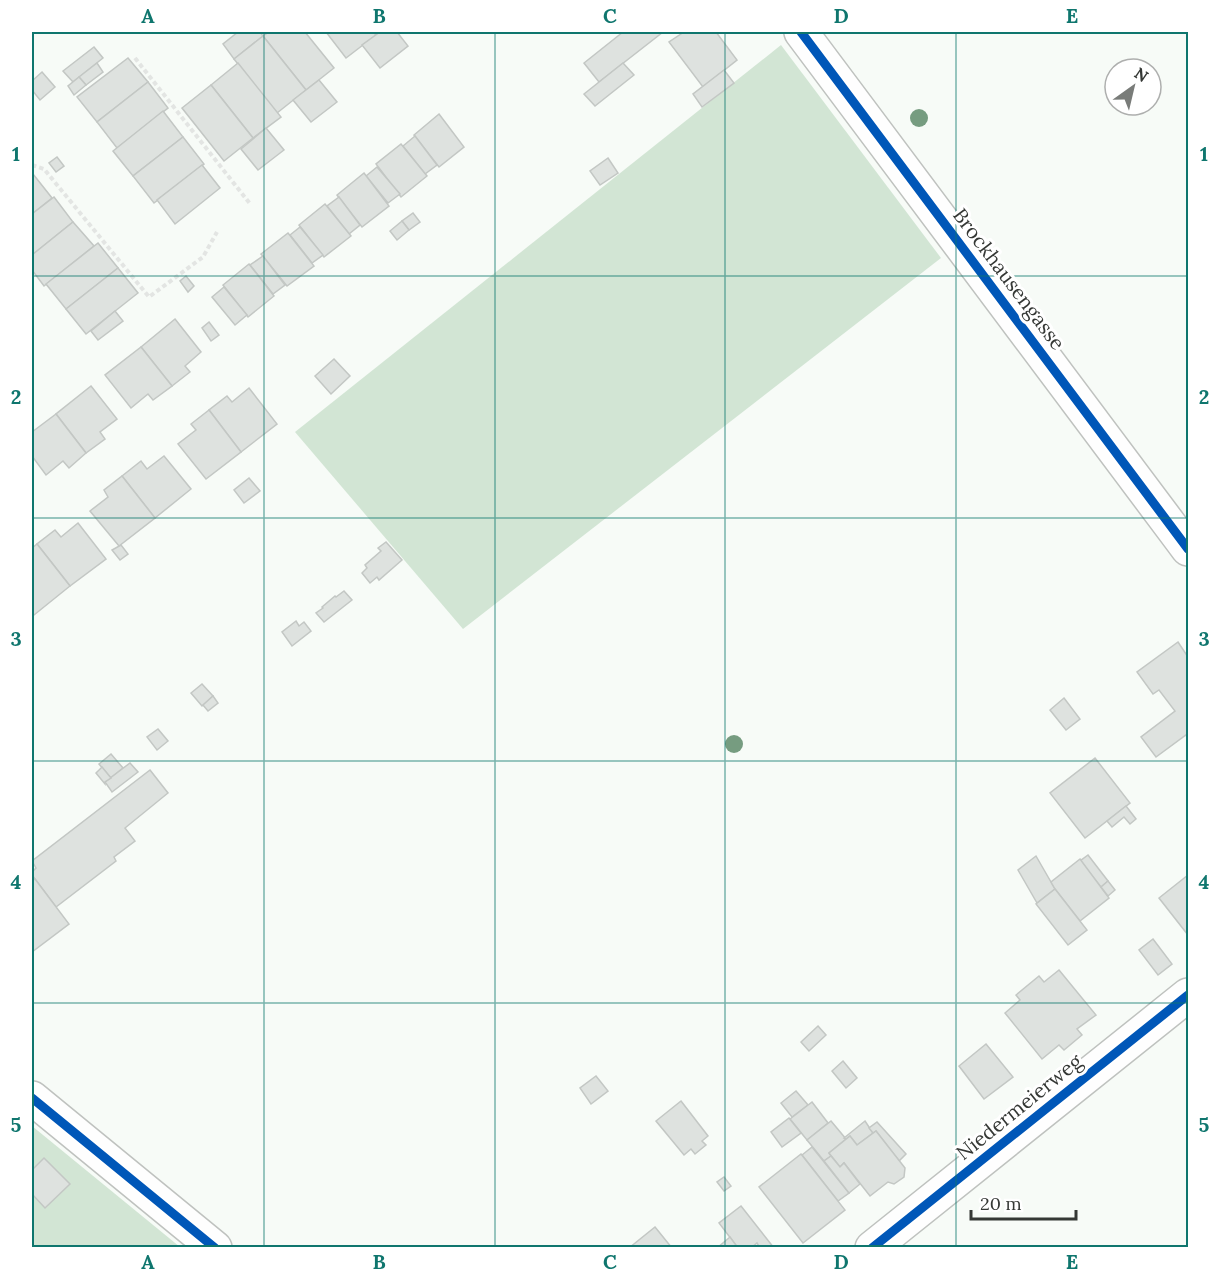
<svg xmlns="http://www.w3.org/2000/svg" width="1220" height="1279" font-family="Lora,serif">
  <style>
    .green { fill: #d2e5d4 }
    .building { fill: #dee2df; stroke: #c3c7c4; stroke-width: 1.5 }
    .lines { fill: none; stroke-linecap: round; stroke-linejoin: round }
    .minor-casing { stroke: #bfc2bf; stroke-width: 36 }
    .path { stroke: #e3e5e3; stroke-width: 4; stroke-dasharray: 4.5 3; stroke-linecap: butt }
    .minor { stroke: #fefefe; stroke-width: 33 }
    .cycleway-casing { stroke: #fff; stroke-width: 13 }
    .cycleway { stroke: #0057b8; stroke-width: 9 }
    .tree { fill: #769c80 }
    .grid { fill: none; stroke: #0f766e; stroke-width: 1.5; stroke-opacity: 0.55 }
    .labels { text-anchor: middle; stroke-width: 6; stroke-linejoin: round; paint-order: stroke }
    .street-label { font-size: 20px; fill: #353835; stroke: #fff }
    .neatline { fill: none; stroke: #0f766e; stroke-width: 2 }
    .grid-label { font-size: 20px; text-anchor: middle; font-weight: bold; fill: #0f766e }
  </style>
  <rect width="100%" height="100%" fill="#f7fbf7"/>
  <g class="green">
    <path d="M 781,45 L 941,258 L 463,629 L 295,432 Z"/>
    <path d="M 32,1126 L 180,1247 L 32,1247 Z"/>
  </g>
  <g class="building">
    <path d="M 238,32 L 260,32 L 263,36 L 234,59 L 223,44 Z"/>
    <path d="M 269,32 L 305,32 L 334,68 L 306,90 L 263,36 Z"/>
    <path d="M 326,32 L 373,32 L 376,35 L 346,58 Z"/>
    <path d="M 380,32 L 397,32 L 408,46 L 380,68 L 362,45 Z"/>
    <path d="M 623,32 L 663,32 L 599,82 L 584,63 Z"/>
    <path d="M 684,32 L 716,32 L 737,60 L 703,87 L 669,42 Z"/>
    <path d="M 263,36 L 306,90 L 277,113 L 234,59 Z"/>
    <path d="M 94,47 L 103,58 L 73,82 L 63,71 Z"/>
    <path d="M 128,58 L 148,82 L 97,122 L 77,97 Z"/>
    <path d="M 97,63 L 103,72 L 86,85 L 79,77 Z"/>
    <path d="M 238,63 L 281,117 L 253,138 L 211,85 Z"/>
    <path d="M 623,63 L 634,75 L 595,106 L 584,94 Z"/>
    <path d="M 724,70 L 734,83 L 702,107 L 693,94 Z"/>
    <path d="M 42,72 L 55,87 L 40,100 L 32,90 L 32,81 Z"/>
    <path d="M 79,77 L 86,85 L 74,95 L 68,86 Z"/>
    <path d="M 319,80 L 337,102 L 311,122 L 293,100 Z"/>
    <path d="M 148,82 L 168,108 L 117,148 L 97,122 Z"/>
    <path d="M 211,85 L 253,138 L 224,161 L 182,108 Z"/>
    <path d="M 163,111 L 183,137 L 133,176 L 113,151 Z"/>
    <path d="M 439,114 L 464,147 L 439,167 L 414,135 Z"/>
    <path d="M 266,128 L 284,150 L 258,170 L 241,149 Z"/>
    <path d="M 415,136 L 437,165 L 425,174 L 403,146 Z"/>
    <path d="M 183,137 L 204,164 L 154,203 L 133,176 Z"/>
    <path d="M 401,144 L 427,176 L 401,197 L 376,164 Z"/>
    <path d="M 57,157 L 64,166 L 56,172 L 49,163 Z"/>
    <path d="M 608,158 L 618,173 L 600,185 L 590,171 Z"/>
    <path d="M 202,165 L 220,188 L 175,224 L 157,200 Z"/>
    <path d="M 377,167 L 400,194 L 388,203 L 366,176 Z"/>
    <path d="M 364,173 L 389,206 L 362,227 L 337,195 Z"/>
    <path d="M 33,174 L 52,198 L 32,214 L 32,176 Z"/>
    <path d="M 54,197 L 73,222 L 32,255 L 32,214 Z"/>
    <path d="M 339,197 L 360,225 L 349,234 L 327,206 Z"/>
    <path d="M 325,204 L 351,236 L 324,257 L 299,225 Z"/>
    <path d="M 413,213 L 420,222 L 409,230 L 402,221 Z"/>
    <path d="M 402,221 L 409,230 L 397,240 L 390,231 Z"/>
    <path d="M 73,222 L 94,246 L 44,286 L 32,270 L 32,255 Z"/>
    <path d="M 300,227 L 323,255 L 312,263 L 290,235 Z"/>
    <path d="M 288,233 L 314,266 L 287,286 L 261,254 Z"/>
    <path d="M 98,243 L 118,268 L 66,309 L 46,284 Z"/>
    <path d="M 263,256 L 285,285 L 273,294 L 250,265 Z"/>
    <path d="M 249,264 L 274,296 L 248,317 L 223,285 Z"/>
    <path d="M 118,268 L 138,293 L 86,334 L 66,309 Z"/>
    <path d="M 186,276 L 194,286 L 188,292 L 180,281 Z"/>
    <path d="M 224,287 L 247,315 L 235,325 L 212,297 Z"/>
    <path d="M 115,311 L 123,321 L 98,340 L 91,331 Z"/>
    <path d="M 175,319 L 201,352 L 185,366 L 190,372 L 172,386 L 141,347 Z"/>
    <path d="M 209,322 L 219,335 L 211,341 L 202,328 Z"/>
    <path d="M 141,347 L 172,386 L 153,400 L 148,394 L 131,408 L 105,375 Z"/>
    <path d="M 334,359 L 350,376 L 331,394 L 315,376 Z"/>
    <path d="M 91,386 L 117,419 L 100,432 L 105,439 L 86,453 L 56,414 Z"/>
    <path d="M 249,388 L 277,424 L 241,452 L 209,410 L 227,396 L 232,402 Z"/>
    <path d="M 209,410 L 241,452 L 206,479 L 178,444 L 196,430 L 191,424 Z"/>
    <path d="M 56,414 L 86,453 L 69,468 L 63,461 L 46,475 L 32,456 L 32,432 Z"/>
    <path d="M 164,456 L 191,489 L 155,518 L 122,476 L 141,461 L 147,469 Z"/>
    <path d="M 122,476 L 155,518 L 119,546 L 90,511 L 108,497 L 104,490 Z"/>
    <path d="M 249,478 L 260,491 L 244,503 L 234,490 Z"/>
    <path d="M 78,523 L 106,559 L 70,586 L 37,544 L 55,530 L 61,537 Z"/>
    <path d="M 386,542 L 402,560 L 379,580 L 377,577 L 370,583 L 362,573 L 367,568 L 365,565 L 381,551 L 378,548 Z"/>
    <path d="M 37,544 L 70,586 L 34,615 L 32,612 L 32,548 Z"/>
    <path d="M 121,545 L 128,554 L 120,560 L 112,550 Z"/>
    <path d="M 344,591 L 352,600 L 324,622 L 316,613 L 323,608 L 322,607 L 335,596 L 336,597 Z"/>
    <path d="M 296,621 L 299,626 L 304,622 L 311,631 L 292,646 L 282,632 Z"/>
    <path d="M 1178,642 L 1188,657 L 1188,739 L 1186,735 L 1156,757 L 1141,737 L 1175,711 L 1159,690 L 1153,694 L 1137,672 Z"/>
    <path d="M 202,684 L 213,696 L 202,706 L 191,693 Z"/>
    <path d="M 213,696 L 218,703 L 208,711 L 203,705 Z"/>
    <path d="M 1064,698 L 1080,719 L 1066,730 L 1050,710 Z"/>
    <path d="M 158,729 L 168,741 L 157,750 L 147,737 Z"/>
    <path d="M 111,754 L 123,768 L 111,778 L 99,764 Z"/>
    <path d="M 1095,758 L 1130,803 L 1085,838 L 1050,793 Z"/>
    <path d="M 130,763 L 138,772 L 112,792 L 105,782 Z"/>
    <path d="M 102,767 L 111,778 L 105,782 L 105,784 L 96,773 Z"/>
    <path d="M 150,770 L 168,793 L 125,828 L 135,841 L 114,857 L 116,861 L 56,907 L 32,875 L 32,872 L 36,868 L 32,861 Z"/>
    <path d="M 1126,806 L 1136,819 L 1130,824 L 1124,817 L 1112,827 L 1107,821 Z"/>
    <path d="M 1088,855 L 1108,881 L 1101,887 L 1080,861 Z"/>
    <path d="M 1036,856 L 1055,889 L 1037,903 L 1018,870 Z"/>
    <path d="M 1080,859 L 1109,898 L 1080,921 L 1055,889 L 1051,882 Z"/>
    <path d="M 1188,875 L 1188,935 L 1159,898 Z"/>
    <path d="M 35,879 L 69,924 L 32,952 L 32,881 Z"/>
    <path d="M 1108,881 L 1115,890 L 1108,896 L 1101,887 Z"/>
    <path d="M 1055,889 L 1087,930 L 1068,945 L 1036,904 Z"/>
    <path d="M 1153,939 L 1172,964 L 1158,975 L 1139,950 Z"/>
    <path d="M 1059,970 L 1096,1015 L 1077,1029 L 1082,1035 L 1064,1050 L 1059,1045 L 1042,1059 L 1005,1013 L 1020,1000 L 1016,995 L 1039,976 L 1044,982 Z"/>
    <path d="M 818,1026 L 826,1035 L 809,1051 L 801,1042 Z"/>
    <path d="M 986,1044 L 1013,1077 L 984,1099 L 959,1066 Z"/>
    <path d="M 843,1061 L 857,1078 L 846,1088 L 832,1071 Z"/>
    <path d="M 596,1076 L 608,1091 L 591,1104 L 580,1088 Z"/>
    <path d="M 796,1091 L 808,1105 L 792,1117 L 781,1103 Z"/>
    <path d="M 681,1101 L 708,1136 L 702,1141 L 706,1145 L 695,1154 L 691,1149 L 684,1155 L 656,1121 Z"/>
    <path d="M 812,1102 L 828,1123 L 807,1140 L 790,1119 Z"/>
    <path d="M 789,1118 L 801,1133 L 782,1147 L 771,1132 Z"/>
    <path d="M 831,1121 L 846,1139 L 829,1153 L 831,1156 L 824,1161 L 807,1140 Z"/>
    <path d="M 865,1121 L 873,1133 L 857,1145 L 850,1136 L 846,1139 L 844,1138 Z"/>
    <path d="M 877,1122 L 906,1154 L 899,1161 L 876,1131 L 873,1133 L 869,1128 Z"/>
    <path d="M 876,1131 L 905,1168 L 904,1177 L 894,1184 L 888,1182 L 870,1196 L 844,1163 L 840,1167 L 829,1153 L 850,1136 L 857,1145 Z"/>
    <path d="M 812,1147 L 849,1193 L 838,1201 L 802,1155 Z"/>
    <path d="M 801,1154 L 845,1210 L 803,1243 L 759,1187 Z"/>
    <path d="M 831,1156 L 840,1167 L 844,1163 L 860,1184 L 849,1193 L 824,1161 Z"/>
    <path d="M 44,1158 L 70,1184 L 45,1208 L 32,1194 L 32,1170 Z"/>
    <path d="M 724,1177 L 731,1186 L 724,1191 L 717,1182 Z"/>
    <path d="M 741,1206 L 774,1248 L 760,1248 L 757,1243 L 751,1248 L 738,1248 L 719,1223 Z"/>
    <path d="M 655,1227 L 672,1248 L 629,1248 Z"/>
    <path d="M 730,1237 L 738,1248 L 717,1248 Z"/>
  </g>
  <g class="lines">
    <defs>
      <g id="minor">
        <path d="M 801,32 L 1188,549"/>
        <path d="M 32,1098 L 215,1248"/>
        <path d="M 872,1248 L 1188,995"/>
      </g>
    </defs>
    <use href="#minor" class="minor-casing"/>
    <g class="path">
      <path d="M 135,58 L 251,205"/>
      <path d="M 32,165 L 44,169 L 149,297 L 203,257 L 217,232"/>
    </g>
    <use href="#minor" class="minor"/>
    <defs>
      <g id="cycleway">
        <path d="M 801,32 L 1188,549"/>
        <path d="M 32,1098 L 215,1248"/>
        <path d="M 872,1248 L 1188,995"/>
      </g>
    </defs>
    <use href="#cycleway" class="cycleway-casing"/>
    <use href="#cycleway" class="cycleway"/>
  </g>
  <g class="tree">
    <circle cx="919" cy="118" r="9"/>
    <circle cx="734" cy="744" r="9"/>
  </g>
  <path class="grid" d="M 264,32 L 264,1248M 495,32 L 495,1248M 725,32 L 725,1248M 956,32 L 956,1248M 32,276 L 1188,276M 32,518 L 1188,518M 32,761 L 1188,761M 32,1003 L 1188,1003"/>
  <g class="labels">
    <g class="street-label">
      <text transform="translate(1009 279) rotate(53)" y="7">Brockhausengasse</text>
      <text transform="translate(1019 1107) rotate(-39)" y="7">Niedermeierweg</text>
    </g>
  </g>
  <rect width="1220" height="1279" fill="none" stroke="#ffffff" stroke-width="66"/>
  <g transform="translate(1133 87) rotate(34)"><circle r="28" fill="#ffffff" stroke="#aeafae" stroke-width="1.5"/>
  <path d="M0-4.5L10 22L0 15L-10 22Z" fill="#797c79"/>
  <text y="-9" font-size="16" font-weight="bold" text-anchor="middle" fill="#353835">N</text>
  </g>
  <path d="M971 1210v9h105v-9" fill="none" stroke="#353835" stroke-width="3"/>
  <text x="980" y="1210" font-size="18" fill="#353835" stroke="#ffffff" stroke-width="4.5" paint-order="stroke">20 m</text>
  <rect x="33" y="33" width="1154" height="1213" class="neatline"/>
  <g class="grid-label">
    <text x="148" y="23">A</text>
    <text x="379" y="23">B</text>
    <text x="610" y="23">C</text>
    <text x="841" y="23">D</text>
    <text x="1072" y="23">E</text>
    <text x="16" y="161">1</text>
    <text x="1204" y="161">1</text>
    <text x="16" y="404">2</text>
    <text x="1204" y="404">2</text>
    <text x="16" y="646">3</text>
    <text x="1204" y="646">3</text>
    <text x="16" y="889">4</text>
    <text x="1204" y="889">4</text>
    <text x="16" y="1132">5</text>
    <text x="1204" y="1132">5</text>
    <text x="148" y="1269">A</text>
    <text x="379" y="1269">B</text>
    <text x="610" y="1269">C</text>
    <text x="841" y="1269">D</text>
    <text x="1072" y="1269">E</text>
  </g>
</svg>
